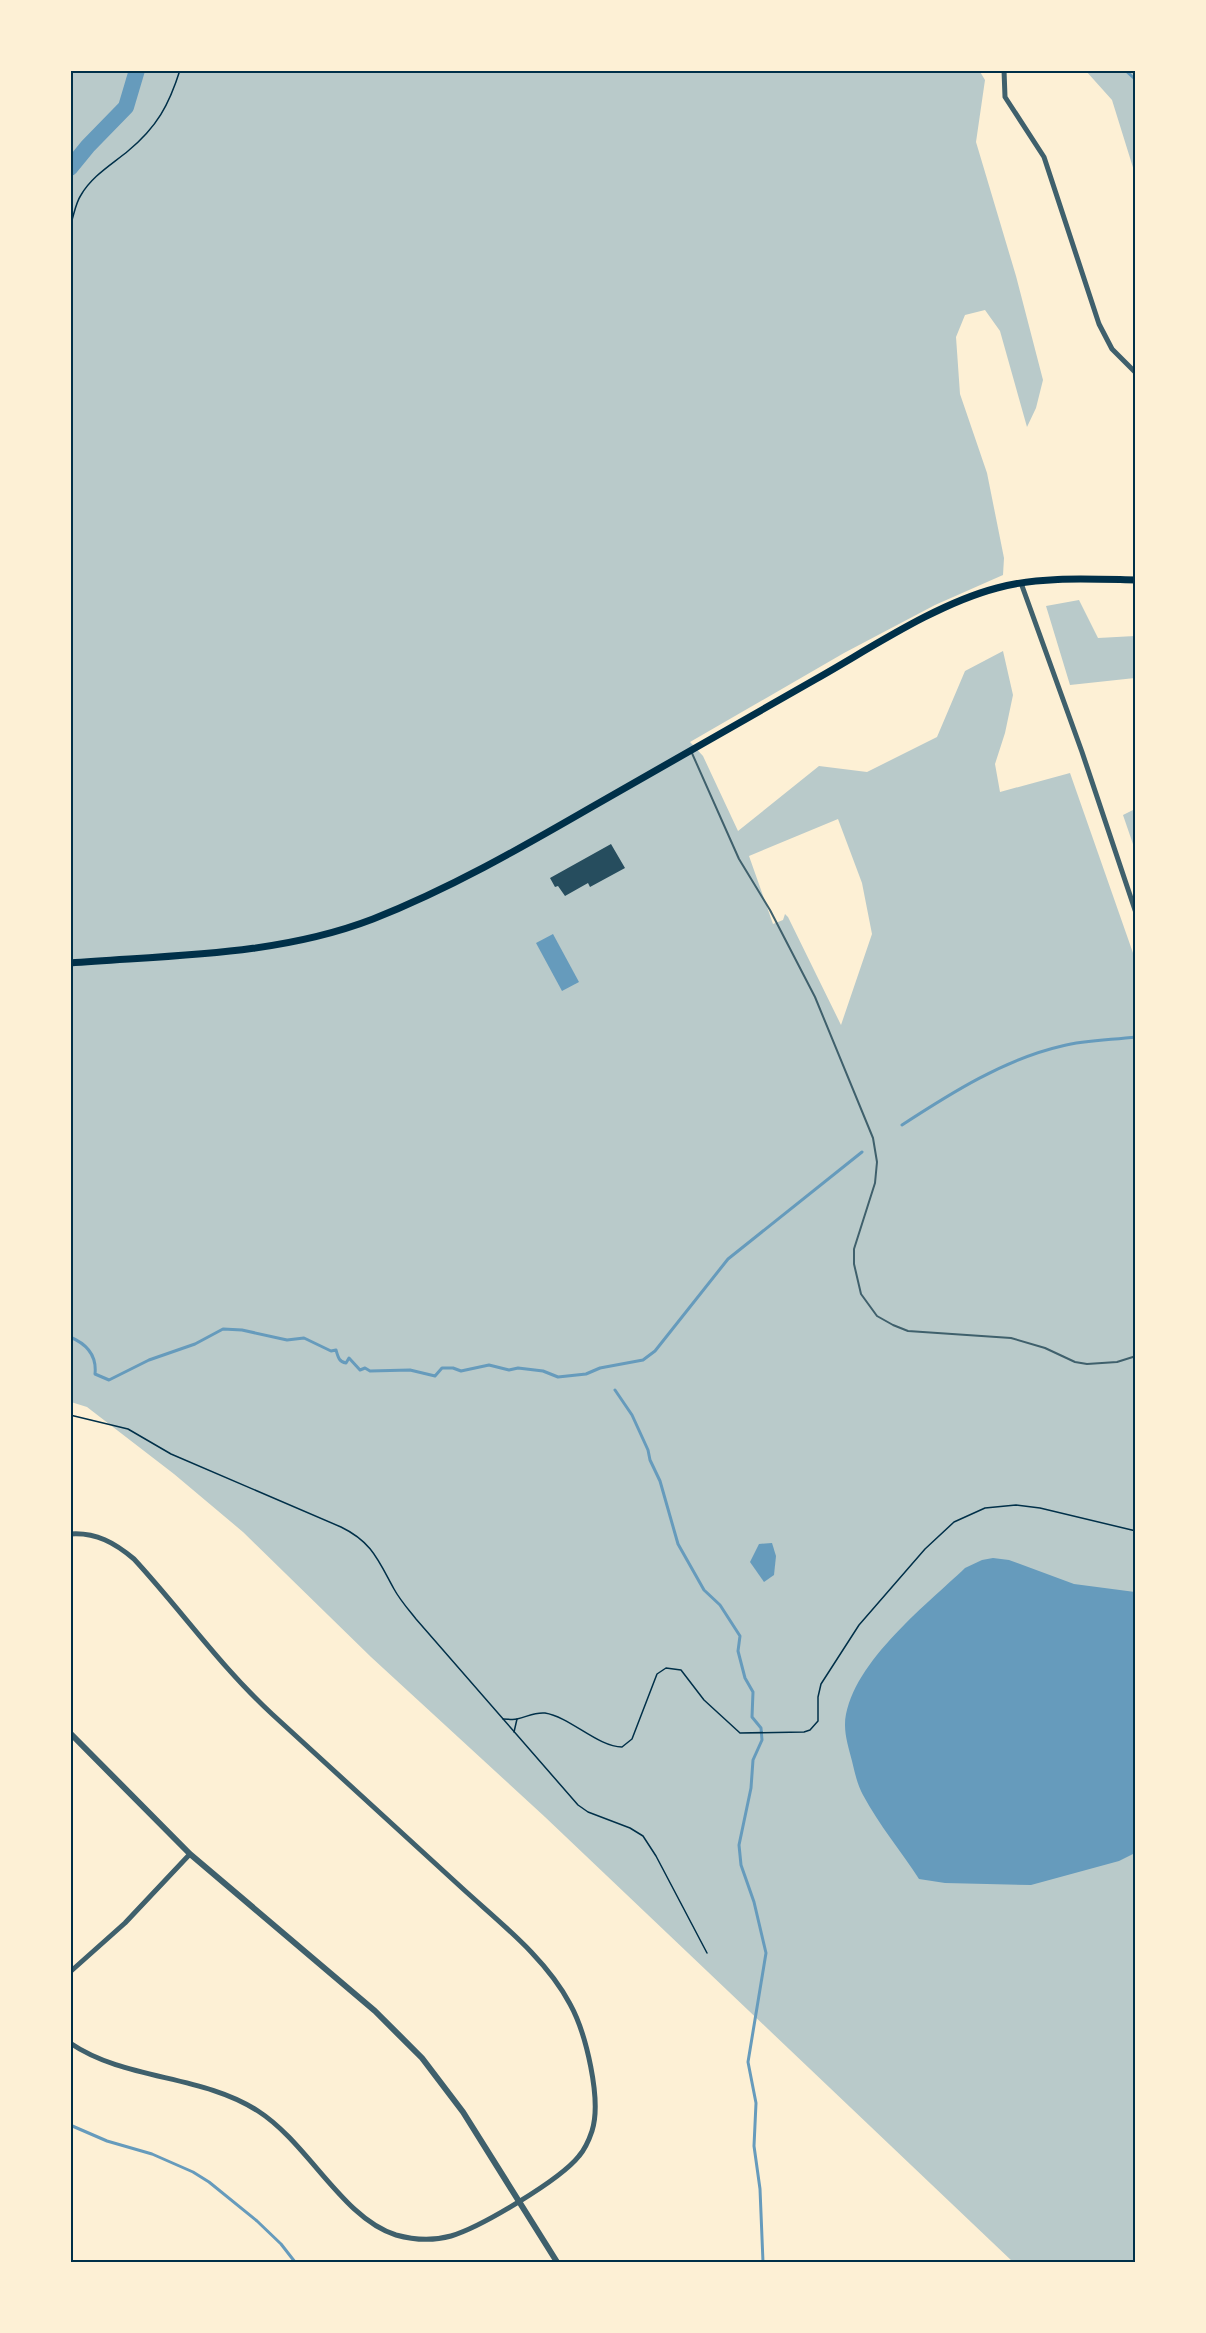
<svg xmlns="http://www.w3.org/2000/svg" width="1206" height="2333" font-family="Poppins,sans-serif">
  <style>
    .green { fill: #b9caca; fill-rule: evenodd }
    .water { fill: #669bbc }
    .lines { fill: none; stroke-linecap: round; stroke-linejoin: round }
    .stream { stroke: #669bbc; stroke-width: 3 }
    .river { stroke: #669bbc; stroke-width: 16 }
    .building { fill: #264d5e }
    .path { stroke: #003049; stroke-width: 1.5 }
    .service { stroke: #3f606c; stroke-width: 2 }
    .minor { stroke: #3f606c; stroke-width: 5 }
    .tertiary { stroke: #3f606c; stroke-width: 6 }
    .secondary { stroke: #003049; stroke-width: 7 }
    .neatline { fill: none; stroke: #003049; stroke-width: 2 }
  </style>
  <rect width="100%" height="100%" fill="#fdf0d5"/>
  <g class="green">
    <path d="M 979,70 L 985,80 L 976,142 L 1016,276 L 1043,380 L 1036,408 L 1027,427 L 1000,331 L 985,310 L 965,315 L 956,337 L 960,394 L 987,473 L 1004,558 L 1003,575 L 935,605 L 844,653 L 690,742 L 703,756 L 738,831 L 819,766 L 867,772 L 937,737 L 965,671 L 1003,651 L 1013,695 L 1005,733 L 995,764 L 1000,792 L 1070,773 L 1133,953 L 1135,954 L 1135,2262 L 1013,2262 L 545,1817 L 371,1657 L 243,1532 L 174,1474 L 87,1407 L 71,1402 L 70,71 ZM 838,819 L 862,883 L 872,934 L 841,1025 L 788,917 L 785,914 L 783,920 L 773,924 L 749,856 Z"/>
    <path d="M 1086,71 L 1135,71 L 1135,174 L 1112,100 Z"/>
    <path d="M 1079,600 L 1098,638 L 1135,636 L 1135,678 L 1070,685 L 1046,606 Z"/>
    <path d="M 1135,809 L 1135,850 L 1123,815 Z"/>
  </g>
  <g class="water">
    <path d="M 553,934 L 579,982 L 562,991 L 536,943 Z"/>
    <path d="M 772,1543 L 776,1556 L 774,1575 L 764,1582 L 750,1562 L 759,1544 Z"/>
    <path d="M 993,1558 L 1009,1560 L 1074,1584 L 1135,1592 L 1135,1853 L 1119,1861 L 1031,1885 L 945,1883 L 919,1879 C 901,1851 879,1825 863,1795 C 857,1784 855,1773 852,1761 C 849,1749 845,1737 845,1725 C 847,1667 925,1606 965,1568 L 982,1560 Z"/>
  </g>
  <g class="lines">
    <g class="stream">
      <path d="M 1125,70 L 1136,80"/>
      <path d="M 902,1125 C 951,1093 1005,1059 1062,1046 C 1086,1040 1112,1040 1136,1037"/>
      <path d="M 70,1337 C 87,1344 97,1355 95,1374 L 109,1380 L 149,1360 L 195,1344 L 223,1329 L 242,1330 L 287,1340 L 304,1338 L 331,1351 L 336,1350 C 338,1357 339,1362 346,1363 L 349,1358 L 360,1370 L 365,1368 L 370,1371 L 410,1370 L 435,1376 L 442,1368 L 453,1368 L 461,1371 L 489,1365 L 509,1370 L 518,1368 L 543,1371 L 558,1377 L 586,1374 L 600,1368 L 643,1360 L 655,1351 L 728,1259 L 862,1152"/>
      <path d="M 615,1390 L 632,1415 L 648,1450 L 650,1460 L 660,1481 L 678,1544 L 704,1590 L 720,1605 L 740,1636 L 738,1651 L 745,1678 L 753,1692 L 752,1717 L 761,1728 L 762,1740 L 753,1760 L 751,1788 L 739,1845 L 741,1865 L 754,1902 L 766,1953 L 748,2062 L 756,2103 L 754,2146 L 760,2189 L 763,2262"/>
      <path d="M 70,2125 L 107,2141 L 152,2154 L 193,2172 L 209,2182 L 257,2221 L 281,2244 L 295,2262"/>
    </g>
    <path class="river" d="M 70,168 L 88,146 L 126,107 L 137,70"/>
  </g>
  <path class="building" d="M 611,844 L 625,868 L 590,887 L 588,883 L 565,896 L 558,886 L 555,887 L 550,878 Z"/>
  <g class="lines">
    <g class="path">
      <path d="M 70,226 C 74,216 75,204 81,195 C 92,176 111,165 128,151 C 157,127 169,105 180,70"/>
      <path d="M 70,1415 L 128,1429 L 171,1454 L 341,1527 C 372,1542 378,1560 394,1589 C 400,1600 408,1609 416,1619 L 578,1805 L 588,1812 L 630,1828 L 643,1836 L 656,1856 L 707,1953"/>
      <path d="M 503,1719 C 508,1719 513,1720 517,1719 C 527,1717 534,1712 545,1713 C 570,1717 598,1747 622,1747 L 632,1739 L 657,1674 L 666,1668 L 681,1670 L 704,1700 L 740,1733 L 804,1732 L 810,1730 L 818,1721 L 818,1697 L 821,1684 L 859,1625 L 925,1549 L 954,1522 L 985,1508 L 1016,1505 L 1040,1508 L 1136,1531"/>
      <path d="M 514,1732 L 517,1719"/>
    </g>
    <path class="service" d="M 691,751 L 739,859 L 770,910 L 815,997 L 873,1138 L 877,1162 L 875,1183 L 854,1249 L 854,1264 L 861,1294 L 877,1316 L 893,1325 L 908,1331 L 1011,1338 L 1045,1348 L 1075,1362 L 1087,1364 L 1117,1362 L 1136,1356"/>
    <g class="minor">
      <path d="M 1004,70 L 1005,97 L 1044,157 L 1099,324 L 1112,349 L 1136,373"/>
      <path d="M 1021,583 L 1082,752 L 1136,913"/>
      <path d="M 70,1534 C 96,1532 115,1543 134,1559 C 181,1610 221,1667 272,1714 C 335,1772 398,1830 462,1888 C 499,1922 546,1958 570,2004 C 586,2033 602,2100 592,2131 C 589,2140 585,2149 579,2156 C 560,2180 481,2227 451,2236 C 433,2241 414,2240 396,2235 C 343,2219 308,2143 258,2111 C 201,2074 126,2081 70,2043"/>
      <path d="M 70,1972 L 125,1923 L 190,1854"/>
    </g>
    <path class="tertiary" d="M 70,1733 L 190,1854 L 375,2011 L 422,2058 L 463,2112 L 557,2262"/>
    <path class="secondary" d="M 70,963 C 172,955 277,956 373,919 C 449,889 519,849 590,808 C 665,765 741,722 816,679 C 871,648 936,604 997,588 C 1041,576 1090,579 1136,580"/>
  </g>
  <rect width="1206" height="2333" fill="none" stroke="#fdf0d5" stroke-width="144"/>
  <rect x="72" y="72" width="1062" height="2189" class="neatline"/>
</svg>
